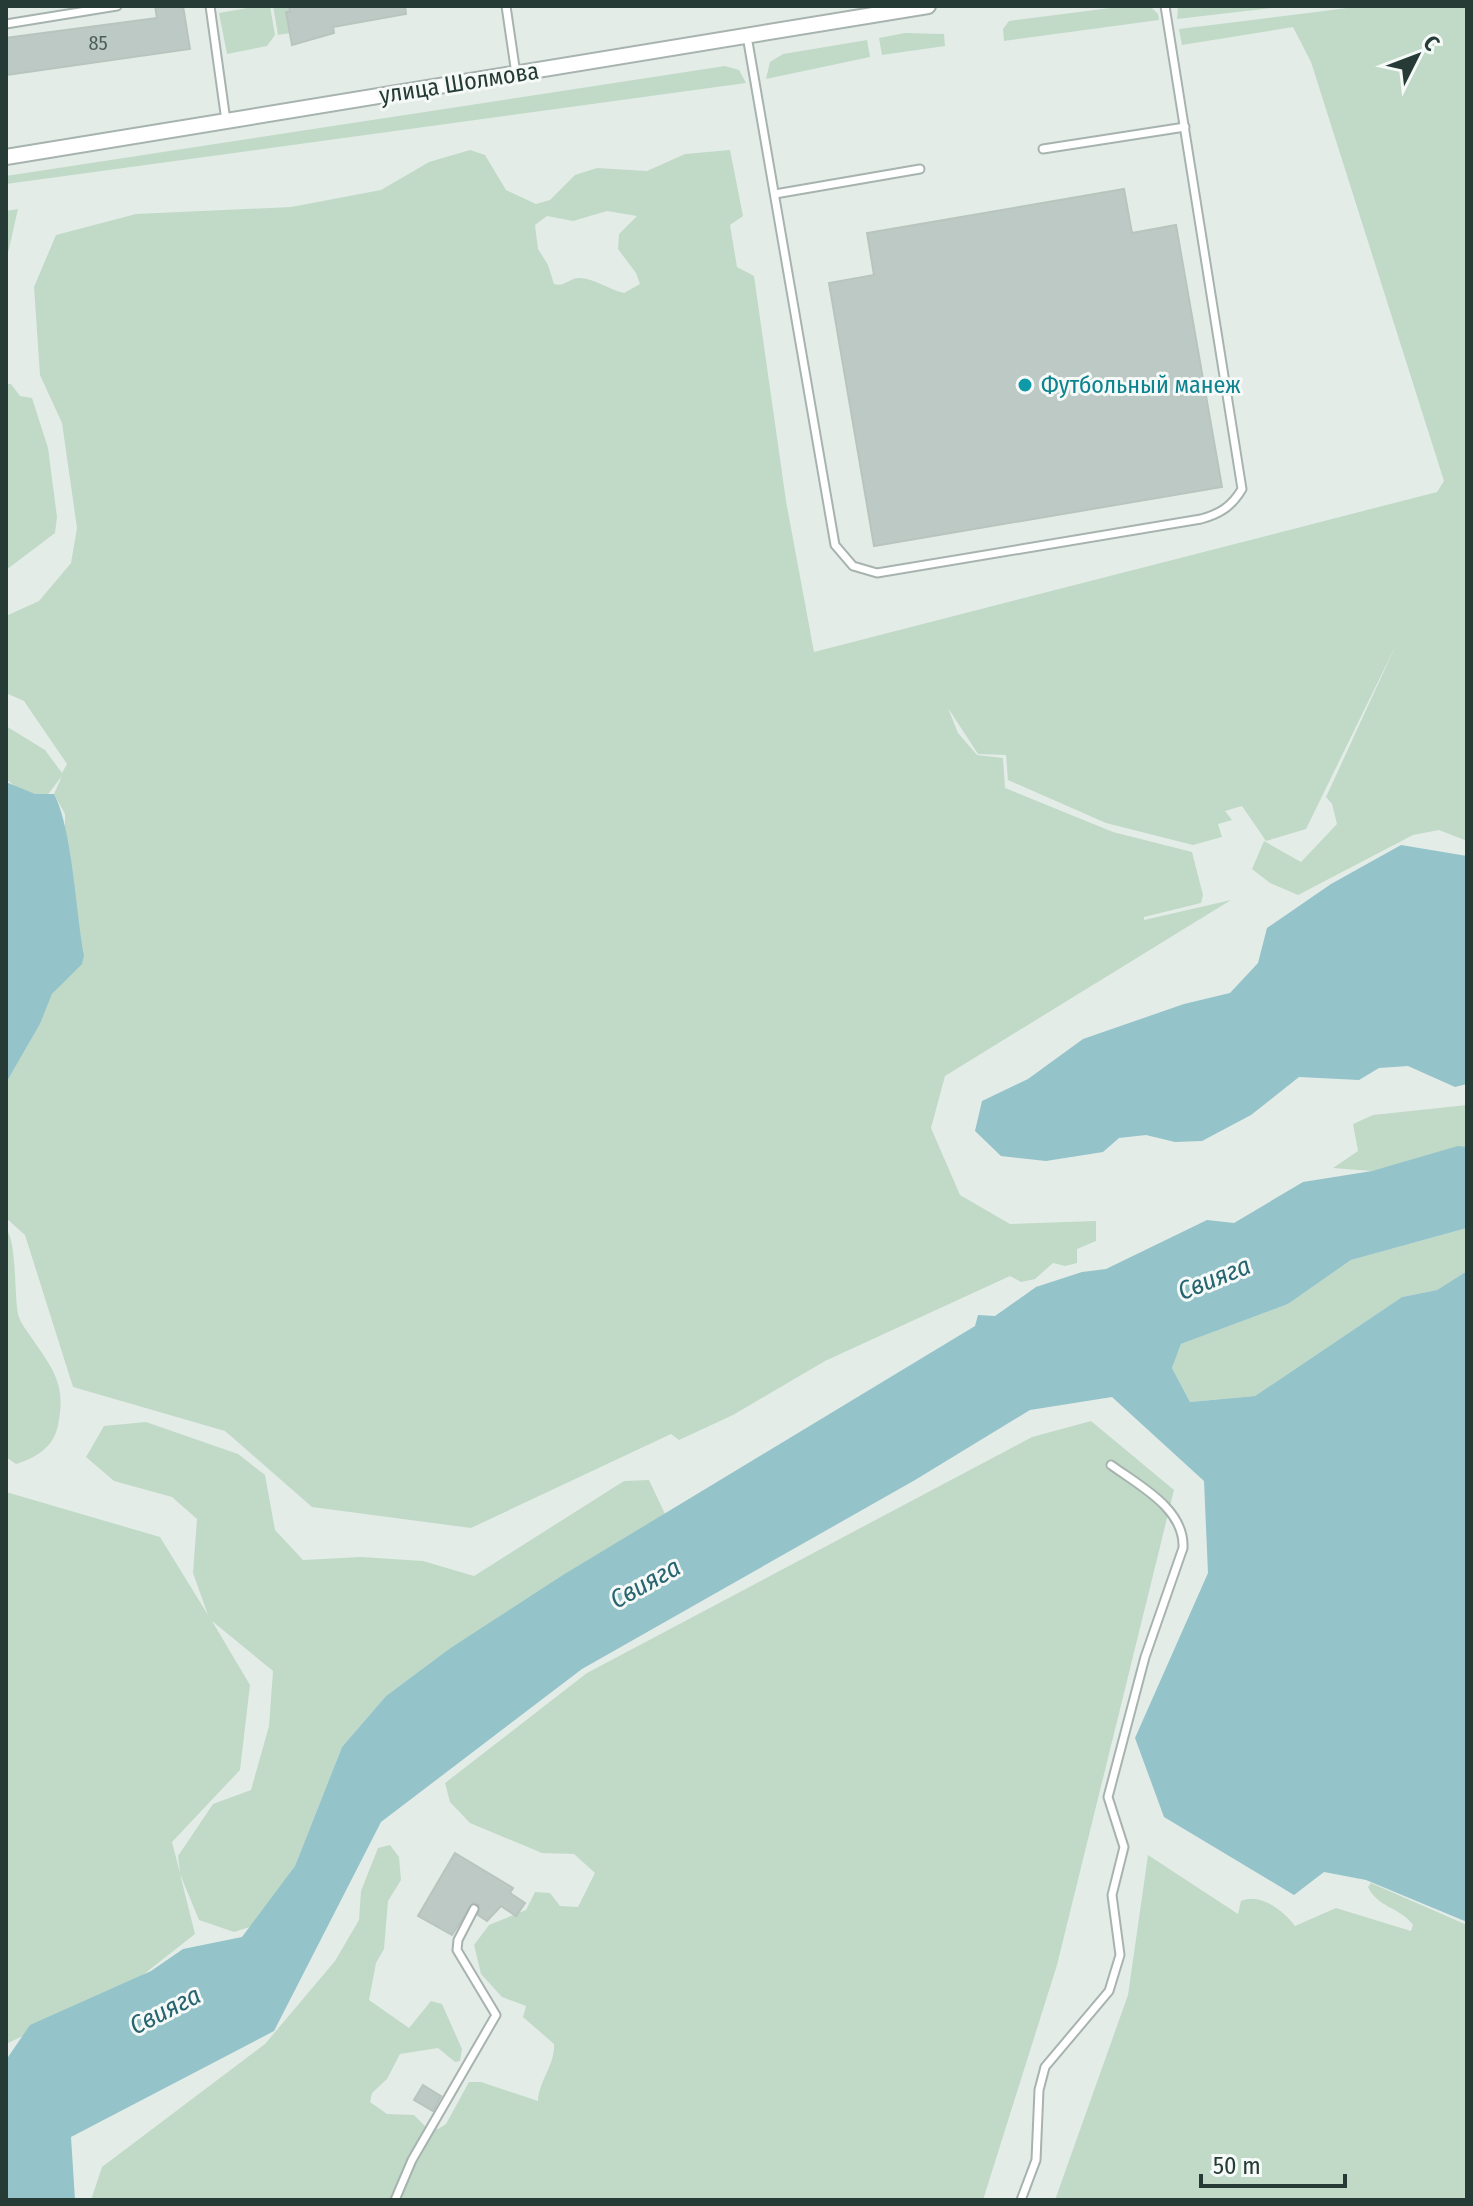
<svg xmlns="http://www.w3.org/2000/svg" width="1473" height="2206" font-family="'Fira Sans Condensed',sans-serif">
  <style>
    .green { fill: #c0dac7; fill-rule: evenodd }
    .water { fill: #94c3ca }
    .building { fill: #bdc9c4; stroke: #b8c5bf; stroke-width: 2 }
    .lines { fill: none; stroke-linecap: round; stroke-linejoin: round }
    .service-casing { stroke: #a7b3af; stroke-width: 11 }
    .minor-casing { stroke: #a7b3af; stroke-width: 18 }
    .service { stroke: #fff; stroke-width: 7 }
    .minor { stroke: #fff; stroke-width: 14 }
    .culture-dot { fill: #0f9aa8; stroke: #f5f9f7; stroke-width: 3 }
    .labels { text-anchor: middle; stroke-width: 6; stroke-linejoin: round; paint-order: stroke }
    .number-label { font-size: 20px; fill: #4c5e59 }
    .street-label { font-size: 24px; fill: #263b35; stroke: #f5f9f7 }
    .culture-label { font-size: 24px; fill: #0d838f; stroke: #f5f9f7; text-anchor: start }
    .water-label { font-size: 26px; font-style: italic; fill: #276570; stroke: #f5f9f7 }
  </style>
  <rect width="100%" height="100%" fill="#e4ece8"/>
  <g class="green">
    <path d="M 259,6 L 270,6 L 275,35 L 267,46 L 227,54 L 219,13 Z"/>
    <path d="M 273,6 L 289,6 L 290,33 L 278,35 Z"/>
    <path d="M 1126,6 L 1150,6 L 1158,14 L 1159,20 L 1004,41 L 1003,29 L 1009,21 Z"/>
    <path d="M 1178,6 L 1279,6 L 1280,7 L 1177,19 Z"/>
    <path d="M 1363,6 L 1467,6 L 1467,841 L 1439,830 L 1413,835 L 1298,895 L 1270,883 L 1252,869 L 1264,841 L 1301,862 L 1337,824 L 1332,804 L 1326,797 L 1396,645 L 1306,829 L 1266,841 L 1242,806 L 1225,811 L 1232,820 L 1218,824 L 1222,837 L 1193,845 L 1106,823 L 1008,780 L 1006,755 L 978,754 L 948,708 L 958,733 L 977,755 L 1003,758 L 1005,788 L 1113,832 L 1192,852 L 1203,895 L 1201,903 L 1144,917 L 1144,920 L 1231,900 L 945,1076 L 931,1128 L 960,1195 L 1010,1224 L 1096,1221 L 1096,1241 L 1077,1249 L 1077,1263 L 1065,1266 L 1053,1263 L 1035,1279 L 1021,1282 L 1010,1276 L 825,1361 L 733,1415 L 679,1440 L 671,1434 L 471,1528 L 312,1507 L 225,1431 L 73,1387 L 25,1235 L 6,1218 L 6,1083 L 40,1024 L 52,994 L 65,980 L 76,914 L 65,863 L 65,814 L 54,794 L 62,776 L 39,806 L 6,779 L 6,726 L 45,750 L 62,773 L 67,764 L 24,701 L 6,693 L 6,616 L 39,601 L 71,563 L 77,528 L 62,423 L 40,375 L 34,287 L 56,235 L 136,214 L 291,207 L 381,190 L 429,162 L 470,150 L 485,155 L 506,190 L 536,204 L 550,200 L 575,175 L 597,168 L 647,171 L 685,154 L 730,150 L 743,216 L 730,225 L 737,267 L 754,276 L 786,501 L 814,652 L 1437,492 L 1444,481 L 1311,62 L 1293,27 L 1182,45 L 1179,29 ZM 607,211 L 637,216 L 619,234 L 618,249 L 636,273 L 640,284 L 624,293 C 610,290 592,277 578,278 C 568,279 565,287 554,284 L 548,265 L 538,249 L 535,225 L 547,216 L 573,221 Z"/>
    <path d="M 905,33 L 944,34 L 945,46 L 882,55 L 879,38 Z"/>
    <path d="M 867,40 L 870,57 L 766,79 L 770,62 L 783,54 Z"/>
    <path d="M 725,66 L 739,70 L 746,83 L 6,184 L 6,176 Z"/>
    <path d="M 18,209 L 6,262 L 6,211 Z"/>
    <path d="M 6,384 L 11,384 L 20,396 L 32,398 L 48,448 L 57,517 L 55,533 L 6,570 Z"/>
    <path d="M 1467,1105 L 1467,1147 L 1372,1171 L 1333,1168 L 1358,1151 L 1353,1124 L 1373,1115 Z"/>
    <path d="M 1467,1228 L 1467,1271 L 1437,1290 L 1402,1297 L 1255,1396 L 1190,1402 L 1172,1368 L 1181,1344 L 1288,1304 L 1351,1260 Z"/>
    <path d="M 6,1229 C 17,1242 14,1293 18,1314 C 20,1323 28,1332 33,1340 C 55,1371 66,1387 58,1425 C 54,1447 36,1458 16,1464 L 6,1457 Z"/>
    <path d="M 1091,1421 L 1174,1490 L 1057,1965 L 983,2200 L 91,2200 L 102,2167 L 265,2044 L 335,1961 L 359,1920 L 361,1891 L 378,1848 L 390,1845 L 399,1857 L 401,1880 L 388,1901 L 384,1949 L 376,1963 L 369,2000 L 409,2028 L 431,2001 L 442,2004 L 462,2049 L 460,2061 L 455,2062 L 438,2048 L 400,2054 L 387,2079 L 372,2093 L 370,2102 L 387,2114 L 414,2115 L 425,2126 L 438,2129 L 446,2124 L 469,2082 L 481,2082 L 538,2101 C 539,2080 555,2065 554,2044 L 523,2017 L 526,2006 L 502,1997 L 481,1974 L 474,1945 L 489,1925 L 526,1910 L 535,1892 L 550,1893 L 560,1906 L 578,1907 L 595,1873 L 574,1854 L 542,1853 L 470,1823 L 450,1802 L 445,1783 L 587,1673 L 1032,1437 Z"/>
    <path d="M 146,1422 L 238,1454 L 265,1475 L 275,1530 L 303,1560 L 361,1557 L 423,1561 L 474,1576 L 624,1481 L 649,1480 L 665,1514 L 449,1649 L 386,1696 L 342,1747 L 295,1866 L 253,1926 L 234,1932 L 199,1920 L 180,1874 L 195,1934 L 130,1985 L 6,2044 L 6,1492 L 160,1537 L 208,1615 L 193,1573 L 197,1519 L 172,1497 L 114,1481 L 86,1457 L 104,1426 ZM 212,1621 L 273,1671 L 269,1726 L 251,1790 L 213,1804 L 178,1856 L 180,1873 L 172,1842 L 240,1770 L 250,1685 Z"/>
    <path d="M 1148,1855 L 1238,1914 L 1241,1901 C 1260,1892 1284,1911 1295,1926 L 1336,1908 L 1411,1931 L 1413,1925 C 1400,1907 1378,1908 1368,1887 L 1371,1883 L 1467,1925 L 1467,2200 L 1055,2200 L 1128,1995 Z"/>
  </g>
  <g class="water">
    <path d="M 6,782 L 35,794 L 54,794 C 72,827 76,913 84,955 L 82,964 L 52,994 L 40,1024 L 6,1083 Z"/>
    <path d="M 1401,845 L 1467,856 L 1467,1084 L 1455,1087 L 1408,1066 L 1379,1068 L 1359,1080 L 1299,1077 L 1251,1115 L 1202,1141 L 1175,1142 L 1146,1135 L 1119,1138 L 1103,1152 L 1046,1161 L 1001,1156 L 975,1131 L 982,1101 L 1028,1079 L 1083,1039 L 1184,1004 L 1230,993 L 1258,963 L 1267,928 L 1331,884 Z"/>
    <path d="M 1458,1146 L 1467,1147 L 1467,1228 L 1351,1260 L 1288,1304 L 1181,1344 L 1172,1368 L 1190,1402 L 1255,1396 L 1402,1297 L 1437,1290 L 1467,1271 L 1467,1922 L 1366,1880 L 1324,1872 L 1294,1895 L 1164,1817 L 1135,1738 L 1208,1573 L 1204,1481 L 1112,1397 L 1030,1410 L 915,1480 L 582,1669 L 381,1822 L 274,2031 L 71,2137 L 75,2200 L 6,2200 L 6,2060 L 30,2025 L 151,1971 L 183,1949 L 242,1937 L 295,1866 L 342,1747 L 386,1696 L 449,1649 L 563,1575 L 975,1326 L 978,1315 L 995,1316 L 1036,1287 L 1082,1272 L 1106,1269 L 1207,1220 L 1234,1223 L 1303,1182 L 1372,1171 Z"/>
  </g>
  <g class="building">
    <path d="M 155,6 L 183,6 L 190,49 L 6,75 L 6,38 L 157,18 Z"/>
    <path d="M 289,6 L 405,6 L 406,14 L 333,27 L 334,33 L 292,45 L 286,12 L 290,12 Z"/>
    <path d="M 1124,189 L 1132,233 L 1176,225 L 1222,487 L 874,546 L 829,283 L 874,275 L 867,233 Z"/>
    <path d="M 455,1853 L 513,1888 L 510,1893 L 525,1903 L 516,1916 L 501,1906 L 487,1921 L 478,1915 L 479,1905 L 473,1903 L 452,1935 L 418,1916 Z"/>
    <path d="M 423,2085 L 441,2096 L 433,2111 L 414,2100 Z"/>
  </g>
  <g class="lines">
    <defs>
      <g id="service">
        <path d="M 210,6 L 226,121"/>
        <path d="M 506,6 L 516,74"/>
        <path d="M 6,24 L 117,6"/>
        <path d="M 747,36 L 835,545 L 853,566 L 877,573 L 1201,519 C 1220,514 1232,506 1242,489 L 1165,6"/>
        <path d="M 1043,149 L 1185,127"/>
        <path d="M 775,194 L 920,169"/>
        <path d="M 395,2200 L 412,2160 L 496,2015 L 457,1950 L 458,1940 L 474,1909"/>
        <path d="M 1021,2200 L 1036,2160 L 1039,2090 L 1045,2067 L 1109,1991 L 1120,1955 L 1112,1895 L 1124,1847 L 1108,1797 L 1145,1657 L 1183,1548 C 1185,1509 1140,1486 1111,1465"/>
      </g>
      <path id="minor" d="M 6,157 L 928,6"/>
    </defs>
    <use href="#service" class="service-casing"/>
    <use href="#minor" class="minor-casing"/>
    <use href="#service" class="service"/>
    <use href="#minor" class="minor"/>
  </g>
  <circle class="culture-dot" cx="1025" cy="385" r="8"/>
  <g class="labels">
    <g class="number-label">
      <text x="98" y="50">85</text>
    </g>
    <g class="street-label">
      <text transform="translate(459 83) rotate(-9)" y="8">улица Шолмова</text>
    </g>
    <g class="culture-label">
      <text x="1041" y="393">Футбольный манеж</text>
    </g>
    <g class="water-label">
      <text transform="translate(1214 1278) rotate(-22)" y="9">Свияга</text>
      <text transform="translate(645 1583) rotate(-29)" y="9">Свияга</text>
      <text transform="translate(165 2010) rotate(-27)" y="9">Свияга</text>
    </g>
  </g>
  <rect width="1473" height="2206" fill="none" stroke="#263b35" stroke-width="16"/>
  <g transform="translate(1417 56) rotate(48)" stroke="#f5f9f7" stroke-width="6" paint-order="stroke">
  <path d="M0-6L14 30L0 20L-14 30Z" fill="#263b35"/>
  <text y="-12" font-size="22" font-weight="bold" text-anchor="middle" fill="#263b35">С</text>
  </g>
  <path d="M1201 2174v12h144v-12" fill="none" stroke="#263b35" stroke-width="4"/>
  <text x="1213" y="2174" font-size="24" fill="#263b35" stroke="#f5f9f7" stroke-width="6" paint-order="stroke">50 m</text>
</svg>
